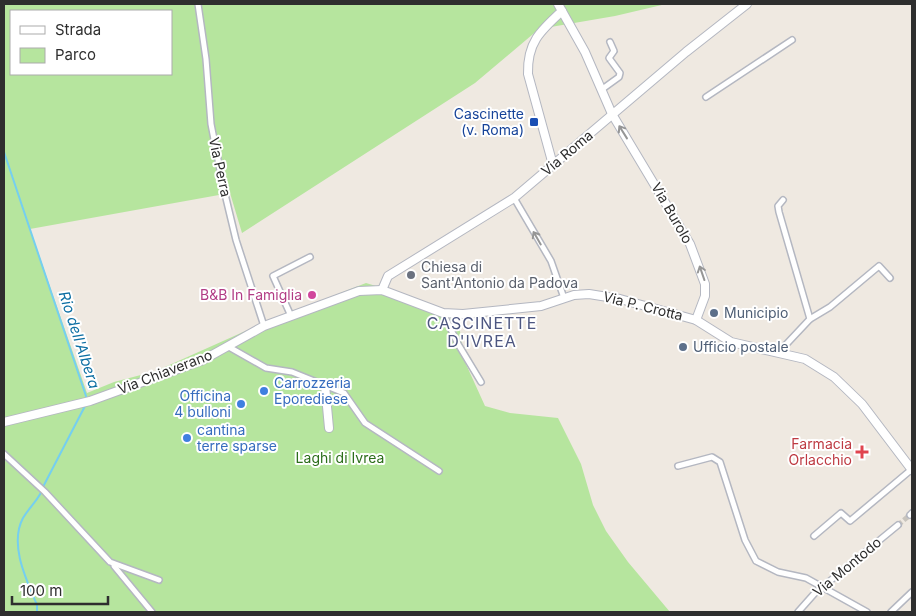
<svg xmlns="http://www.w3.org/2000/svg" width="916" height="616" font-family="Inter,sans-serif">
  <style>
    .green { fill: #b6e59e; fill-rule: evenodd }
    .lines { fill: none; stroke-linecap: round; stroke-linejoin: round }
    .stream { stroke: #75cff0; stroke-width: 2 }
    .street-tunnel { stroke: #c8c4bd; stroke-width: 5; stroke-dasharray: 5 2.5; stroke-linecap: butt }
    .street-casing { stroke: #b4b7c1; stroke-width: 8 }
    .secondary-casing { stroke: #b4b7c1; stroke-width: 10 }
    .street { stroke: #fff; stroke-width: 5 }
    .secondary { stroke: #fff; stroke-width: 8 }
    .oneway { stroke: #969696 }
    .transit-dot { fill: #1a4fb4; stroke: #fff; stroke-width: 2 }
    .worship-dot { fill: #6b7280; stroke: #fff; stroke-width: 2 }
    .hotel-dot { fill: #d1479c; stroke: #fff; stroke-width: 2 }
    .service-dot { fill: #5c6f8a; stroke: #fff; stroke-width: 2 }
    .shop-dot { fill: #3f7fe0; stroke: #fff; stroke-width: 2 }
    .health-dot { fill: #e0444e; stroke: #fff; stroke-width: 2 }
    .labels { text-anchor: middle; stroke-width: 4; stroke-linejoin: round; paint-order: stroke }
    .transit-label { font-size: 14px; fill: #164399; stroke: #fff; text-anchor: end }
    .street-label { font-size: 14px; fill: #2e2e2e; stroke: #fff }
    .worship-label { font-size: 14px; fill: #5b616d; stroke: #fff; text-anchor: start }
    .hotel-label { font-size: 14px; fill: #b23c85; stroke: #fff; text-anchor: end }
    .service-label { font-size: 14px; fill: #4e5e75; stroke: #fff; text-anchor: start }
    .shop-label { font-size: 14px; fill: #366cbe; stroke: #fff; text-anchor: start }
    .health-label { font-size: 14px; fill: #be3a42; stroke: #fff; text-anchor: end }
    .park-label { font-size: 14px; fill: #2c6e1b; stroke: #fff }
    .water-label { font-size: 15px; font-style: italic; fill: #0d6fa3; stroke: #fff }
    .quarter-label { font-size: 16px; letter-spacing: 1px; fill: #4d5680; stroke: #fff }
  </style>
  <rect width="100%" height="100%" fill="#efe9e1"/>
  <path class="green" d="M 4,4 L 666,4 L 615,16 L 539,29 L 475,83 L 242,233 L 230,193 L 30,229 L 87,393 L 114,382 L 156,371 L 263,323 L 366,283 L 409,296 L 443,312 L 457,313 L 465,362 L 485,406 L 510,413 L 558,418 L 581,464 L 593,505 L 606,531 L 628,562 L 670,612 L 4,612 ZM 11,11 L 171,11 L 171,74 L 11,74 Z"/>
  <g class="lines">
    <g class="stream">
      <path d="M 4,152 L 87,399"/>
      <path d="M 37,612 L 37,605 C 26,579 9,544 23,518 C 30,506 41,498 44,485 L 85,406"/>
    </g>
    <path class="street-tunnel" d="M 898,525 L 910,515"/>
    <defs>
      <g id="street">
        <path d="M 198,4 L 206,59 L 211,124 L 224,190 L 236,240 L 264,326"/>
        <path d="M 601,90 L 619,77 L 620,73 L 609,58 L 614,51 L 610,42"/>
        <path d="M 706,97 L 792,40"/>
        <path d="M 514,198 L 551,261 L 564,298"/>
        <path d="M 443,313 L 458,344 L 481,382"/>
        <path d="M 291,316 L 273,276 L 310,257"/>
        <path d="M 810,319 L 830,307 L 879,266 L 890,278"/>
        <path d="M 229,347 L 266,368 L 292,372 L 344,393 L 365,423 L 439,471"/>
        <path d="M 779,352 L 810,319 L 779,212 L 778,206 L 783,200"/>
        <path d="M 4,454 L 45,492 L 110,562 L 159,580"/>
        <path d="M 678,466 L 712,457 L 720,462 L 745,540 L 756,561 L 778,572 L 806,578 L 867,612"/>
        <path d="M 910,515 L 912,513"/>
        <path d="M 814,536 L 841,513 L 850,521 L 912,469"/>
        <path d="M 114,566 L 152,612"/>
        <path d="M 798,612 L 814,594 L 898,525"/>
        <path d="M 891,612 L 912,592"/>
      </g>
      <g id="secondary">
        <path d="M 558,4 L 585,52 L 612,114 L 690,244 L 705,284 L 705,296 L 696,320"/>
        <path d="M 553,165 L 528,74 C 527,43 540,31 562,11"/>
        <path d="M 382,290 L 388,276 L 514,198 L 686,52 L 747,4"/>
        <path d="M 325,385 L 329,428"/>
        <path d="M 4,422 L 90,401 L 203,360 L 264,326 L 359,291 L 382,290 L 443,313 L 463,314 L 541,306 L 574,295 L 589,294 L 620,299 L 696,320 L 731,342 L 805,359 L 834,377 L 862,404 L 912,470"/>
      </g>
    </defs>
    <use href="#street" class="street-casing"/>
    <use href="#secondary" class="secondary-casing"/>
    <use href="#street" class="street"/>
    <use href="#secondary" class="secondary"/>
  </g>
  <defs><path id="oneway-shaft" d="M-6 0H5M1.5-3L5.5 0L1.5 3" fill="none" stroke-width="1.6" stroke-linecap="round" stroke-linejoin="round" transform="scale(1.25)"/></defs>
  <g class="oneway">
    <use href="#oneway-shaft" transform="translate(623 132) rotate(-122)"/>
    <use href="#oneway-shaft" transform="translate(537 238) rotate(-120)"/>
    <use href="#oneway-shaft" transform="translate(702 273) rotate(-109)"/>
  </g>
  <rect class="transit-dot" x="529" y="117" width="10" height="10" rx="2.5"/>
  <circle class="worship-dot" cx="411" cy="275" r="5"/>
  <circle class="hotel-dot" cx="312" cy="295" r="5"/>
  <g class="service-dot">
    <circle cx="714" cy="313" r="5"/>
    <circle cx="683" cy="347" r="5"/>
  </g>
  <g class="shop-dot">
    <circle cx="264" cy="391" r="5"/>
    <circle cx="241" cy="404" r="5"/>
    <circle cx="187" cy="438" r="5"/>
  </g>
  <path class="health-dot" d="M859.5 444.5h5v5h5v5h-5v5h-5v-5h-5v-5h5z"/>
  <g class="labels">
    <g class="transit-label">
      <text x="524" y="119">Cascinette<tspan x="524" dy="16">(v. Roma)</tspan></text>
    </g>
    <g class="street-label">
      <text transform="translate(567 153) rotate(-40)" y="5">Via Roma</text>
      <text transform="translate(220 167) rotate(78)" y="5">Via Perra</text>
      <text transform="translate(672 213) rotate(60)" y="5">Via Burolo</text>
      <text transform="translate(643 306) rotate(14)" y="5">Via P. Crotta</text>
      <text transform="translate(165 372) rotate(-21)" y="5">Via Chiaverano</text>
      <text transform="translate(847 567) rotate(-40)" y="5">Via Montodo</text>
    </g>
    <g class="worship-label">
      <text x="421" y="272">Chiesa di<tspan x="421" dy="16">Sant'Antonio da Padova</tspan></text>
    </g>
    <g class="hotel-label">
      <text x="302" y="300">B&amp;B In Famiglia</text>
    </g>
    <g class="service-label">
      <text x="724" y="318">Municipio</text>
      <text x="693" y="352">Ufficio postale</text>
    </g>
    <g class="shop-label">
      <text x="274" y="388">Carrozzeria<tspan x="274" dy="16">Eporediese</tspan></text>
      <text x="231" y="401" text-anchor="end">Officina<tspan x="231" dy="16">4 bulloni</tspan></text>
      <text x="197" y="435">cantina<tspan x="197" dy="16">terre sparse</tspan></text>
    </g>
    <g class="health-label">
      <text x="852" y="449">Farmacia<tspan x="852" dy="16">Orlacchio</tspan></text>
    </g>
    <g class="park-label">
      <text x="340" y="463">Laghi di Ivrea</text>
    </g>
    <g class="water-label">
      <text transform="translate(79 340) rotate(72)" y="5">Rio dell'Albera</text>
    </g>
    <g class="quarter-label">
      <text x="482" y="329">CASCINETTE<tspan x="482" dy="18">D'IVREA</tspan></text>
    </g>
  </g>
  <rect width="916" height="616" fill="none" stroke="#2e2e2e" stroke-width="10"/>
  <rect x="10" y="10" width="162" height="65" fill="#ffffff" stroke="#ababab"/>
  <rect x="20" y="26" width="25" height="8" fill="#ffffff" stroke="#ababab"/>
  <text x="55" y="35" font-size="15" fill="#2e2e2e">Strada</text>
  <rect x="20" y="48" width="25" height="15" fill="#b6e59e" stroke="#ababab"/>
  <text x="55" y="60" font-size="15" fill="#2e2e2e">Parco</text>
  <path d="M12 596v8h96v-8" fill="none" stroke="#2e2e2e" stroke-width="2.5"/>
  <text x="20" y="596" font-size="15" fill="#2e2e2e" stroke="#ffffff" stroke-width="4" paint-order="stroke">100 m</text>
</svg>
